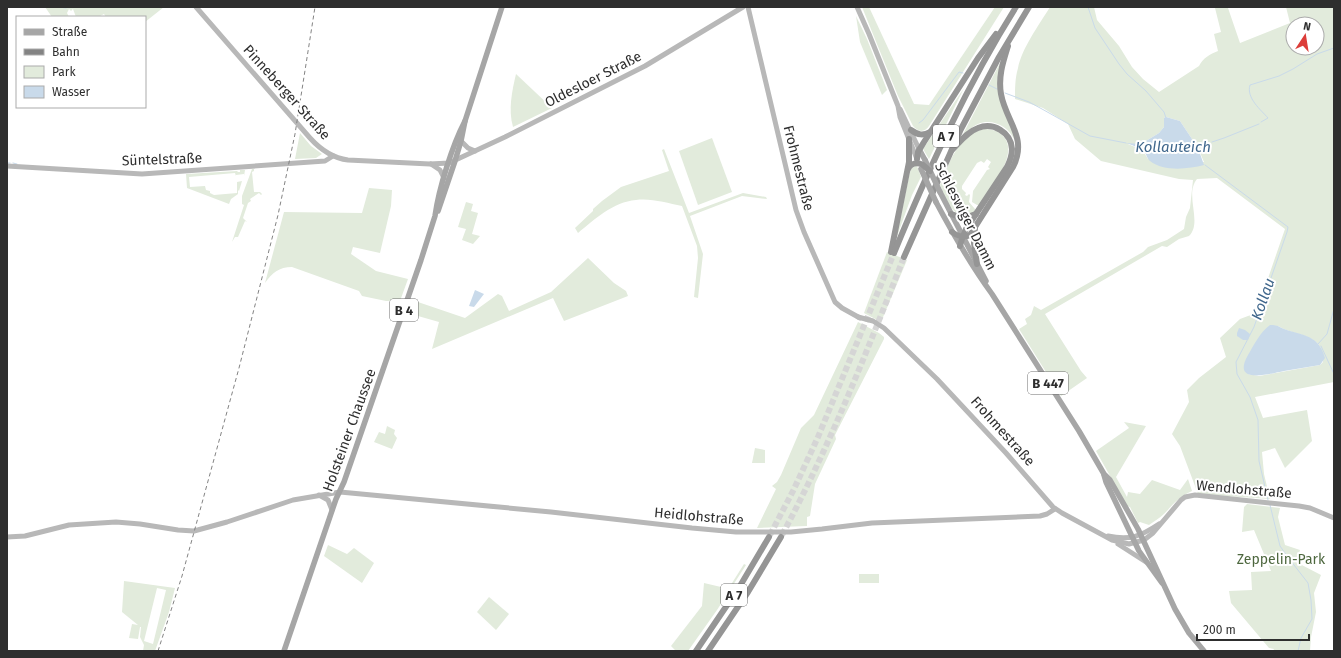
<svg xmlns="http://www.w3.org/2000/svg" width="1341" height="658" font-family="'Fira Sans',sans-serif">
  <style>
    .green { fill: #e2ebdc; fill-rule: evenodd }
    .water { fill: #c9daea }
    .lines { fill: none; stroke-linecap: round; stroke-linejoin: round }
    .stream { stroke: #c9daea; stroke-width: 1 }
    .highway-tunnel { stroke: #d5d5d5; stroke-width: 6; stroke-dasharray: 6 3; stroke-linecap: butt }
    .secondary { stroke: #b8b8b8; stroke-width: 5 }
    .primary { stroke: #a6a6a6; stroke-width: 5.5 }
    .highway { stroke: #959595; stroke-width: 6 }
    .rail { stroke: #838383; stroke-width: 1; stroke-dasharray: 4 3; stroke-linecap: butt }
    .primary-bridge { stroke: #a6a6a6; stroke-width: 5.5 }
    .highway-bridge { stroke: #959595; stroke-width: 6 }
    .labels { text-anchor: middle; stroke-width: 4; stroke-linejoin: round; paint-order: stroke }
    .shield { fill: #fff; stroke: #6d6d6d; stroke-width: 1 }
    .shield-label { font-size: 13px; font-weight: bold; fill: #2e2e2e }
    .street-label { font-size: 14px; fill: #2e2e2e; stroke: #fff }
    .park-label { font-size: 14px; fill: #4d673e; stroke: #fff }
    .water-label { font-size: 15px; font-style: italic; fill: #40678c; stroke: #fff }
  </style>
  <rect width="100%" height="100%" fill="#fff"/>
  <g class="green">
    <path d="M 45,7 L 164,7 L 145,22 L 145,17 L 106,17 L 104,14 L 98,17 L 76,17 L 73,9 L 71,11 L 69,9 L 67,13 L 69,17 L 52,17 Z"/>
    <path d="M 862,7 L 869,7 L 914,104 L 929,105 L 995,7 L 1004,7 L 929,126 C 924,133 918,132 913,126 L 898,96 Z"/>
    <path d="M 1050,7 L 1094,7 L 1097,20 L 1119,46 L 1132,67 L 1143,79 L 1159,92 L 1199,66 C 1203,58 1210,54 1218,51 L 1214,34 L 1221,32 L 1215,8 L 1228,8 L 1240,43 L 1290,23 L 1286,7 L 1334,7 L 1334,382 L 1255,397 L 1263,418 L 1307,410 L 1312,441 L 1285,468 L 1275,448 L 1262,452 L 1264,474 L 1270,499 L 1198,494 L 1180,446 L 1172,434 L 1189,402 L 1187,390 L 1199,378 L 1226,357 L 1220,338 L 1240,319 L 1256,313 L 1285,229 L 1217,178 L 1197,179 C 1184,195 1203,222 1189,236 L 1179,239 L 1167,247 L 1162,246 L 1045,314 L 1081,371 L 1087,378 L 1061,396 L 1019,329 L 1027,324 L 1025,319 L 1031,315 L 1034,306 L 1041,310 L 1143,252 L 1148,247 L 1167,240 L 1184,229 L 1186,217 L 1190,208 L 1193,180 L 1179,179 L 1101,161 L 1075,139 L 1068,124 L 1043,108 L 1015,99 C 1015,89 1015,78 1018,68 C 1022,48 1039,25 1050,7 ZM 1293,24 L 1317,24 L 1317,48 L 1293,48 ZM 1166,117 L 1180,121 L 1198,148 L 1204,162 L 1148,159 C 1143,149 1138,148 1128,144 L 1141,144 L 1159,133 L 1164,127 L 1164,118 ZM 1278,326 C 1296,337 1325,333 1323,362 L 1320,365 L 1259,376 L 1248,374 Z"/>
    <path d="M 856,16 L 867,39 L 887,90 L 882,95 L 860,42 Z"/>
    <path d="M 1001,61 L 998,77 L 1013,128 L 1015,141 C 1009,127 993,118 978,124 C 971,127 966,133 961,138 Z"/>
    <path d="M 516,74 L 552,108 L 513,127 C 508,110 512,91 516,74 Z"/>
    <path d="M 964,88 L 929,159 L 923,149 Z"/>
    <path d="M 984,129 C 992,129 999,131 1004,137 C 1019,155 990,189 980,205 L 977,205 L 972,202 L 973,191 L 987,170 L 990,169 L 988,167 L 991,162 L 987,159 L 984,163 L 981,161 L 977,163 L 962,186 L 962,189 L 966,193 L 965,195 L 967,196 L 969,194 L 970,195 L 969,202 L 975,209 L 975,212 C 972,213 969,215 966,215 C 951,217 945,196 940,185 C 949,163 958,135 984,129 Z"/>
    <path d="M 300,133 L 311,146 L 322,154 L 316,158 L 295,159 Z"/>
    <path d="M 712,138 L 732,192 L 698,205 L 679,151 Z"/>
    <path d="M 664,149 L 689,213 L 743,193 L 766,197 L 767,199 L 742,196 L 690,216 L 703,254 L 698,298 L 694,297 L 698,258 L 697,246 L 682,206 C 667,203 651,198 636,200 C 613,202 595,219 578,233 L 575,228 L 593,211 L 593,209 L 602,201 L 621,187 L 669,171 L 662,150 Z"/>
    <path d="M 915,166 L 917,166 L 921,177 L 912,195 L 896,239 L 910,172 L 911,169 Z"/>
    <path d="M 252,169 L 254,169 L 254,171 L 252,172 L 254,192 L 260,192 L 262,194 L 261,195 L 259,193 L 250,199 L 251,201 L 248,203 L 243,218 L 247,222 L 245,221 L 238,237 L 235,237 L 232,242 L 244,205 L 242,204 L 242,196 Z"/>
    <path d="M 240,170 L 245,170 L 244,176 L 244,174 L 236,175 L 236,176 L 235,173 L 189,177 L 190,187 L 205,186 L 206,190 L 210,191 L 210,193 L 214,195 L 237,193 L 237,182 L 242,181 L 239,191 L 238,190 L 238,194 L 231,199 L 229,204 L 187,188 L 186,174 L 237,171 L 238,172 L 240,172 Z"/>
    <path d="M 369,188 L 392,190 L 391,206 L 380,253 L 353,247 L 351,254 L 376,271 L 408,279 L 400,301 L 386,301 L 362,296 L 359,291 L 292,267 C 279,267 272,273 265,283 L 284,212 L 362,213 Z"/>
    <path d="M 466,202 L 473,204 L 471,211 L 478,213 L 472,234 L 480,236 L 473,244 L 462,240 L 466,229 L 458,227 Z"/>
    <path d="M 887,252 L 907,260 L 881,322 L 864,313 Z"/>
    <path d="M 588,258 L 614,283 L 626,291 L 628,296 L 564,321 L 553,298 L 432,349 L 439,322 L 411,314 L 415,301 L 465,318 L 498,294 L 502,296 L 509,311 L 551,292 Z"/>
    <path d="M 858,322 L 879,333 L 884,337 L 884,339 L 835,435 L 836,439 L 815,484 L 810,516 L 807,517 L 807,526 L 757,528 L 776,489 L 772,486 L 777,482 L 781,475 L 801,428 L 814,415 Z"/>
    <path d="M 1124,422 L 1146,426 L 1116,477 L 1127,497 L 1128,492 L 1140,494 L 1152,480 L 1180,490 L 1188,479 L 1192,491 C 1179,497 1174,503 1165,513 C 1160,518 1154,521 1149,525 L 1140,522 L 1138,523 L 1130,507 L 1127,506 L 1096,451 L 1129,428 Z"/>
    <path d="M 387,426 L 395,430 L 394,434 L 397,438 L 392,449 L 374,442 L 379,432 L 385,434 Z"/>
    <path d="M 755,448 L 765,450 L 765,463 L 752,463 Z"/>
    <path d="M 1247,504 L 1280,508 L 1278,517 L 1285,545 L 1300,550 L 1296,562 L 1321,575 L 1314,593 L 1316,612 L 1311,637 L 1310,651 L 1273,651 L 1274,649 L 1269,648 L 1231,603 L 1229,591 L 1252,590 L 1251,572 L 1271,571 L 1254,530 L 1242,532 L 1244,507 Z"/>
    <path d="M 328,545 L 347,554 L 354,548 L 374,563 L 362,583 L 324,556 Z"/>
    <path d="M 744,564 L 746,565 L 717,610 L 688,651 L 676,651 L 671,646 L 702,606 L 704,583 L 721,587 L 720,589 L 727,591 Z"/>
    <rect x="859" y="574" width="20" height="9"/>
    <path d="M 124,581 L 175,588 L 169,612 L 155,651 L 143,651 L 144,645 L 140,637 L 141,627 L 140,627 L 138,639 L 129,638 L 132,624 L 138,625 L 122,612 ZM 157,588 L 166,590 L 153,644 L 144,641 Z"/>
    <path d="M 489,597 L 509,614 L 496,630 L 477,612 Z"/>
  </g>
  <g class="water">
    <path d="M 1166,117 L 1180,121 L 1198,148 L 1204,165 C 1188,169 1164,172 1150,161 C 1147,158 1147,156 1145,153 C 1141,148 1132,145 1126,143 L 1141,144 L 1159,133 L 1164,127 L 1164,118 Z"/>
    <path d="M 475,290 L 484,294 L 474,307 L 469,306 Z"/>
    <path d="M 1270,325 L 1273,325 L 1278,326 C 1298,337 1318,331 1325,358 L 1320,365 C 1308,367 1296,369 1284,371 C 1269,374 1231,385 1248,355 C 1254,345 1260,332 1270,325 Z"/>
    <path d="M 1239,328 L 1245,330 L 1250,334 L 1248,340 L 1243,340 L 1237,336 L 1237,333 Z"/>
  </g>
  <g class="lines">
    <g class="stream">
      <path d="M 59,7 L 66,8"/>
      <path d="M 1088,7 L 1095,28 L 1119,64 L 1127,74 L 1146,91 L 1164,112 L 1166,118"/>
      <path d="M 989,85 L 997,89"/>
      <path d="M 1005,93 L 1029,102 L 1042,109 L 1090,136 L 1126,143"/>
      <path d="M 1261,122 L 1268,118 C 1261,110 1246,98 1250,85 L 1279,76 L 1293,69 L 1317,54 L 1334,48"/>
      <path d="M 919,123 L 923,120 L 959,72 L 963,73"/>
      <path d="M 1212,142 L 1224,138 L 1259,124"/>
      <path d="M 7,163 L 10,163"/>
      <path d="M 13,163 L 17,164"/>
      <path d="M 1205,165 L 1288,227 L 1287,232 L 1254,327 L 1236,362 L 1237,374 L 1250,397 L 1258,420 L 1259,461 L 1268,500"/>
      <path d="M 1318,344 L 1327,334 L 1334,309"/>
      <path d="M 1321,346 L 1334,374"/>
      <path d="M 1270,505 L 1280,546 L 1287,556 L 1308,583 L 1311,600 L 1312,619 L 1301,638 L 1298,651"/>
    </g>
    <g class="highway-tunnel">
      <path d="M 770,535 L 794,489 L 818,437 L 894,253"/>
      <path d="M 782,535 C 830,446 867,351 904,257"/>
    </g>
    <g class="secondary">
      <path d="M 196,7 L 310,138 C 320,149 332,158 348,160 L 430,164 L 449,163 L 505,137 L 645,66 L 743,7"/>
      <path d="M 748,7 L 796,210 L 804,232 L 835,302 L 842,308 L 860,318"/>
      <path d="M 857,7 L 869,34 L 898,106 L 900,117 L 917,159"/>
      <path d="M 900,109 L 919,149"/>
      <path d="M 461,141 L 468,148 L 475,151"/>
      <path d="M 431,164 L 440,170 L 444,178"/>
      <path d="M 7,166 L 142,174 L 325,161 L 333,156"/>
      <path d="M 858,317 L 873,321 L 884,328 L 937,379 L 1006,453 L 1053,507 L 1062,513 L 1112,540 L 1129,544 L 1144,540 L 1153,533 L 1181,500 L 1185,497 L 1195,495 L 1299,506 L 1310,508 L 1334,518"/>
      <path d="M 319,495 L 328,500 L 332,510"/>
      <path d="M 1108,536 C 1130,541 1141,536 1159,524"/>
      <path d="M 7,537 L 25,536 L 69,525 L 116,522 L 140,524 L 178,530 L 194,531 L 227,522 L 293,500 L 340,492 L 551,512 L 692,528 L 736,532 L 791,532 L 822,529 L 872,523 L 1040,516 L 1047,514 L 1055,509"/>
      <path d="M 1118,544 L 1146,562"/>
    </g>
    <g class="primary">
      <path d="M 919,149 L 925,160"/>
      <path d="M 940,192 L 986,281"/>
      <path d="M 936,202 C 953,234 971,265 992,294 L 1079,431 L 1104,474 L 1110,480 L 1138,529 L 1175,609 L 1189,633 L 1204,651"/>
      <path d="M 438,211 L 455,161 L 461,141 L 465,121 L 502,7"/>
      <path d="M 1104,475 L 1106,482 L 1139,551 L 1162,583"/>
      <path d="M 284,651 L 336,499 L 344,482 L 421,260 L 435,216 C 439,188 452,146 465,121"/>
    </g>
    <g class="highway">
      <path d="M 911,130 C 918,135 923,136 930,132"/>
      <path d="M 952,150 C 960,142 967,132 978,128 C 993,122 1011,132 1012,149 C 1012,155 1010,161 1007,167 L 966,229 L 962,239 L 960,246"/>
      <path d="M 917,159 L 918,152 L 924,142 L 978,58 L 996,34"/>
      <path d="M 908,169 C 911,163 917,162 923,165"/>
      <path d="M 951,214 C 960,218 967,218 976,214"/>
      <path d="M 975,228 L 974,243 L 977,264"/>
      <path d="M 952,232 C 957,236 964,238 970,235 L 1013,167 C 1028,137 1006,122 1001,94 C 998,77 1003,62 1008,46"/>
      <path d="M 891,252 L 909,162 L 909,139"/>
      <path d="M 894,253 C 929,168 967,85 1016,7"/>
      <path d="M 904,257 L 961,129 L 999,57 L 1029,7"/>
      <path d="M 696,651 L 740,586 L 769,537"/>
      <path d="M 708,651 L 748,592 L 781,537"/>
    </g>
    <path class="rail" d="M 158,651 L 182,576 L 239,368 L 278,215 L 295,134 L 315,7"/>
    <g class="primary-bridge">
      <path d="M 925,160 L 940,192"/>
      <path d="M 921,169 L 936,202"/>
    </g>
    <path class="highway-bridge" d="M 923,165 L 930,171"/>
  </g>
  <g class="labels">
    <g class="shield">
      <rect x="933" y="125" width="26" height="22" rx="3"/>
      <rect x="390" y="299" width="28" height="22" rx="3"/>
      <rect x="1028" y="372" width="40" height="22" rx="3"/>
      <rect x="721" y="584" width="26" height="22" rx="3"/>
    </g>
    <g class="shield-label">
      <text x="946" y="141">A 7</text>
      <text x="404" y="315">B 4</text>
      <text x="1048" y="388">B 447</text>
      <text x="734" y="600">A 7</text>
    </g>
    <g class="street-label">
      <text transform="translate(593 79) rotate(-27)" y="5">Oldesloer Straße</text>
      <text transform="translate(287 92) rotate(48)" y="5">Pinneberger Straße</text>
      <text transform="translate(162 159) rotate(-2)" y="5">Süntelstraße</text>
      <text transform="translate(799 168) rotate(76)" y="5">Frohmestraße</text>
      <text transform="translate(966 216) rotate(63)" y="5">Schleswiger Damm</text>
      <text transform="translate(349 430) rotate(-70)" y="5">Holsteiner Chaussee</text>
      <text transform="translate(1003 431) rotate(48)" y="5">Frohmestraße</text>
      <text transform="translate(1244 489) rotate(5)" y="5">Wendlohstraße</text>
      <text transform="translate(699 516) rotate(5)" y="5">Heidlohstraße</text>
    </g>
    <g class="park-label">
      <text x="1281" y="564">Zeppelin-Park</text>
    </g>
    <g class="water-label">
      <text x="1173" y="152">Kollauteich</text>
      <text transform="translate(1263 299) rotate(-71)" y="5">Kollau</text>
    </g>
  </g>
  <rect width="1341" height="658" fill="none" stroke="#2e2e2e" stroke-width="16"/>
  <rect x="16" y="16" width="130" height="92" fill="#ffffff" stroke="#ababab"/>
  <rect x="24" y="29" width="20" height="6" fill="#a6a6a6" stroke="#ababab"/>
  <text x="52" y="36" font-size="12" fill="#2e2e2e">Straße</text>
  <rect x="24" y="49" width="20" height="6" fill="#838383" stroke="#ababab"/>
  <text x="52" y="56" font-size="12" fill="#2e2e2e">Bahn</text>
  <rect x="24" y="66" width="20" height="12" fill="#e2ebdc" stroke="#ababab"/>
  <text x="52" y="76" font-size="12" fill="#2e2e2e">Park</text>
  <rect x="24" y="86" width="20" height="12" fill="#c9daea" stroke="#ababab"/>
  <text x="52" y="96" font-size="12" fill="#2e2e2e">Wasser</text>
  <g transform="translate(1305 36) rotate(12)"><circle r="19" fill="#ffffff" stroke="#ababab"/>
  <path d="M0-3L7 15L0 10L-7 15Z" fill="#dc3d39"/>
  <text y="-6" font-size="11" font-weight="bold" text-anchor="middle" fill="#2e2e2e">N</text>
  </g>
  <path d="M1197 634v6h112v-6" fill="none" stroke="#2e2e2e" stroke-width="2"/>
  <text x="1203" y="634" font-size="12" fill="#2e2e2e" stroke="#ffffff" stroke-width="3" paint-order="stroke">200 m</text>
</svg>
